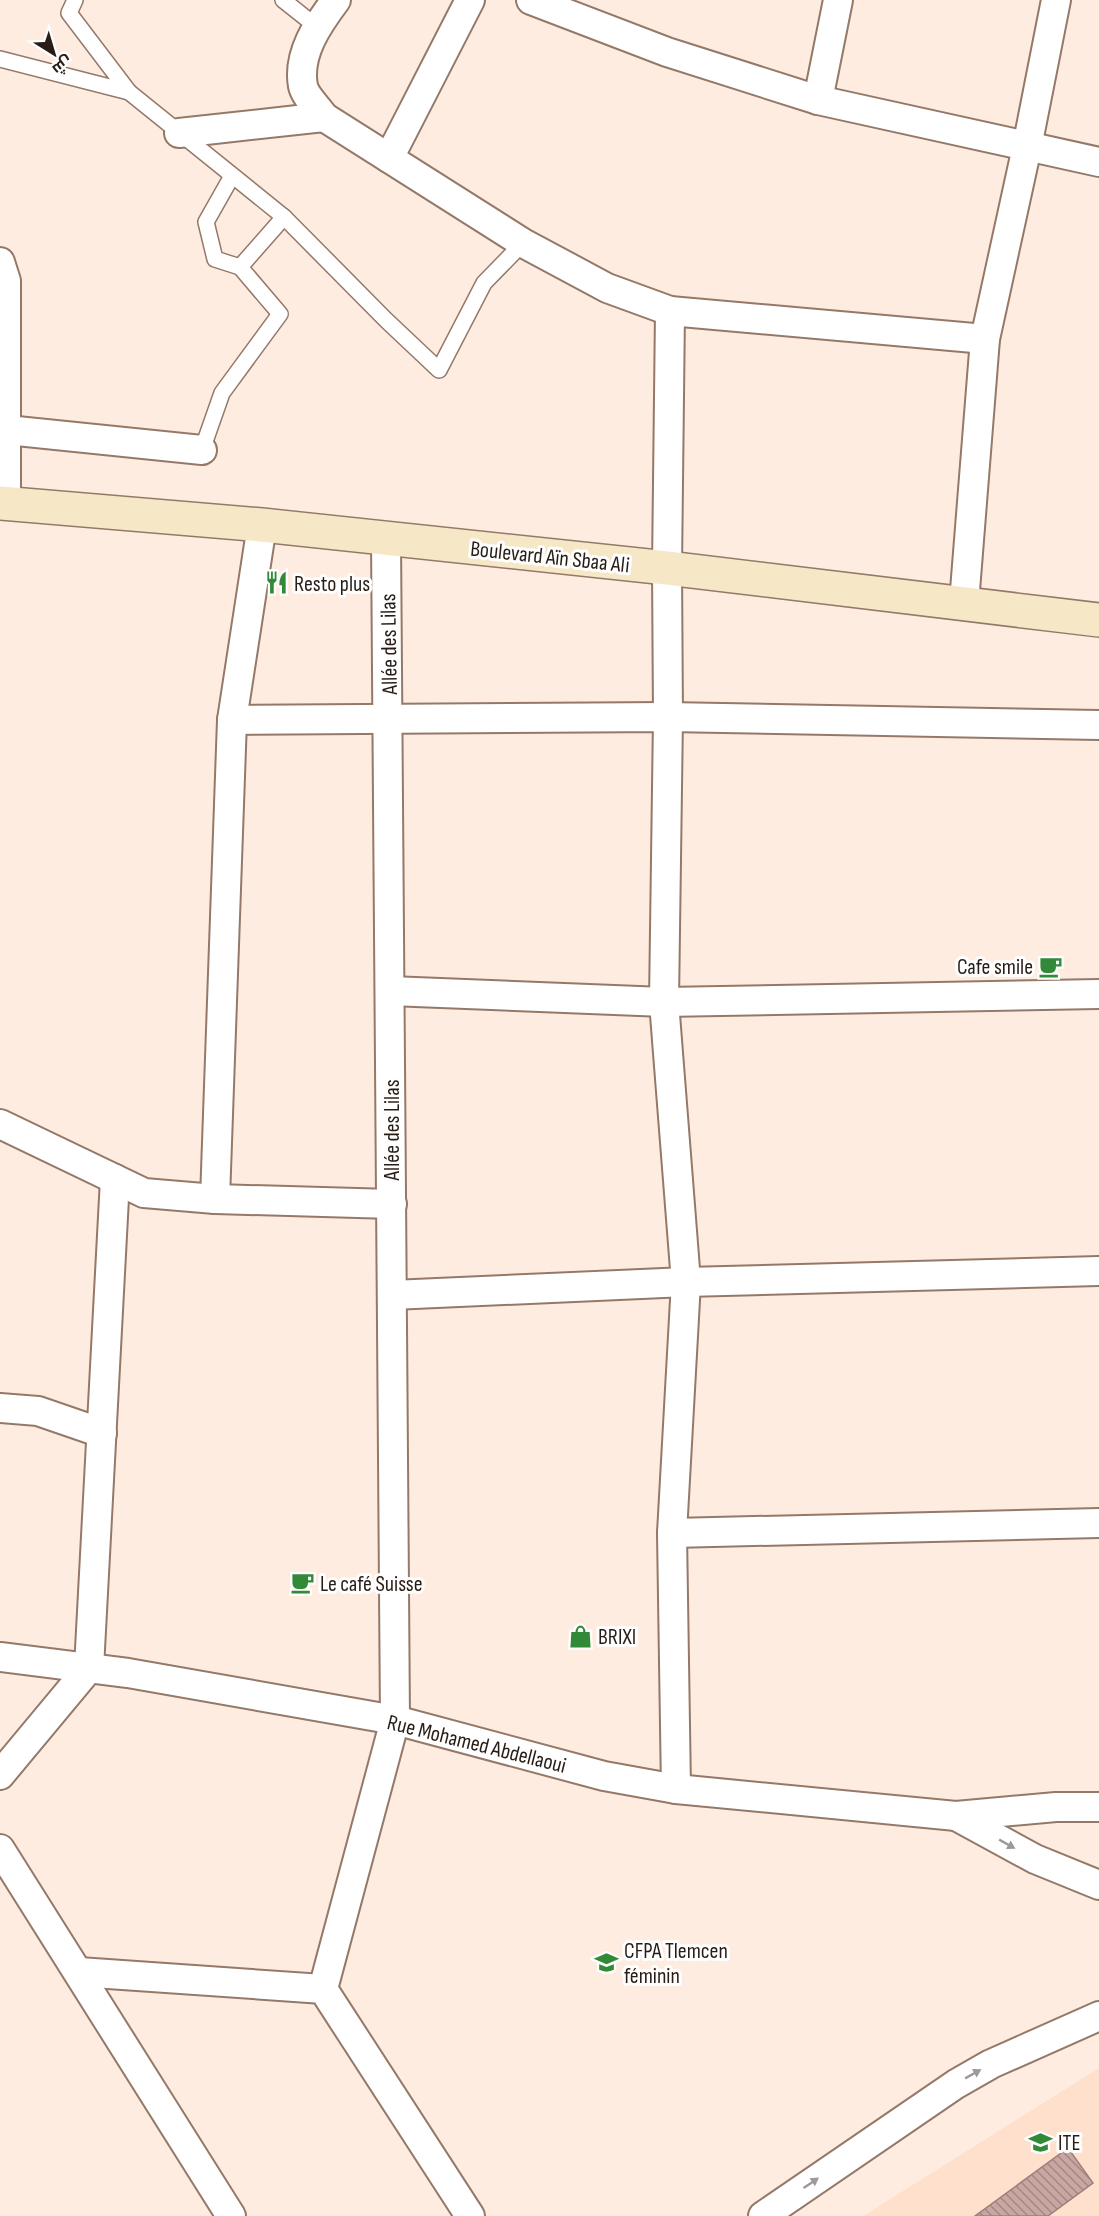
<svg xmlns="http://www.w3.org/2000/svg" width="1099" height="2216" font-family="'Sofia Sans Condensed',Cairo,sans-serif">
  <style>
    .built { fill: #fee0cd }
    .building { fill: url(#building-back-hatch); stroke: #9f7e7b; stroke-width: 1.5 }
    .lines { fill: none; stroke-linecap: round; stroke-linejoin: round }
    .lane-casing { stroke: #947968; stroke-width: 18 }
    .street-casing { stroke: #947968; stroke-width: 32 }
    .secondary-casing { stroke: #947968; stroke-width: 36 }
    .lane { stroke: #fff; stroke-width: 15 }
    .street { stroke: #fff; stroke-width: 28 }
    .secondary { stroke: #f6e8c7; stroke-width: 33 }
    .oneway { fill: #9e9996 }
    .labels { text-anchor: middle; stroke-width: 6; stroke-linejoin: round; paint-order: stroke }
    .street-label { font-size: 22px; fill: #281d16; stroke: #fefefe }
    .poi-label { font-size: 22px; fill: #281d16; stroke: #fefefe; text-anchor: start }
  </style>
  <defs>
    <pattern id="building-back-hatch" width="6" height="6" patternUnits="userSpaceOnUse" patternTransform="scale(1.5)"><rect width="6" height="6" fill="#caa6a3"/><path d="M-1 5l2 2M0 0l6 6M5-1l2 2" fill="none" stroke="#a48784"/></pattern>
  </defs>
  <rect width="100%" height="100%" fill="#ffece1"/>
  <path class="built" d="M 1099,2068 L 1099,2216 L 863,2216 Z"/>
  <path class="building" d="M 1068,2148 L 1093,2183 L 1048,2216 L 975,2216 Z"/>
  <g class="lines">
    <defs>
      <g id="lane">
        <path d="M 283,0 L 317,27"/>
        <path d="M 0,59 L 129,92 L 69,13 L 75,0"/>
        <path d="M 129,92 L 284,217 L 240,267 L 280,314 L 222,393 L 202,450"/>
        <path d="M 232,176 L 206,222 L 215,259 L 240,267"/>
        <path d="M 284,217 L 386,320 L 439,370 L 484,283 L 523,243"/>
      </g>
      <g id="street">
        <path d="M 336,0 C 318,24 297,54 303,86 C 305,96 318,108 324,117 L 523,243 L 607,288 L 670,311 L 985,339"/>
        <path d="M 531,0 L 667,52 L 818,100 L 1099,162"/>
        <path d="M 818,100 L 838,0"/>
        <path d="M 179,133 L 324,117"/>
        <path d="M 389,158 L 470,0"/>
        <path d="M 0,262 L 6,281 L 6,503"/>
        <path d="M 670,311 L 667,568 L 668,717 L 664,1002 L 686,1282 L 672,1533 L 676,1789"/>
        <path d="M 7,430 L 202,450"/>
        <path d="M 964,603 L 985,339 L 1027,147 L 1056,0"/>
        <path d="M 232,720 L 668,717 L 1099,725"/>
        <path d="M 390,991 L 664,1002 L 1099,994"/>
        <path d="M 0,1124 L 144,1193 L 215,1199 L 392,1204"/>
        <path d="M 215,1199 L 232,720 L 262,525"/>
        <path d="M 392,1295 L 686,1282 L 1099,1271"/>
        <path d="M 0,1408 L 38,1411 L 102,1433"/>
        <path d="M 672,1533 L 1099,1523"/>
        <path d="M 0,1657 L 128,1673 L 395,1720 L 604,1776 L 676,1789 L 956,1816 L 1056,1807 L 1099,1807"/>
        <path d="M 0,1775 L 89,1668 L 115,1179"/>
        <path d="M 956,1816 L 1035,1859 L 1099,1885"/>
        <path d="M 0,1849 L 231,2216"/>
        <path d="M 79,1972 L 323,1989 L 470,2216"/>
        <path d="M 323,1989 L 395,1720 L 386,539"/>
        <path d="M 763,2216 L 956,2084 L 991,2064 L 1099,2016"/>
      </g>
      <path id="secondary" d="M 0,503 L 262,525 L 667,568 L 1099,620"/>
    </defs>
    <use href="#lane" class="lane-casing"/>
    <use href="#street" class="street-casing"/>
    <use href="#secondary" class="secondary-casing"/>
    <use href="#lane" class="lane"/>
    <use href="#street" class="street"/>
    <use href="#secondary" class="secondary"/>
  </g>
  <defs><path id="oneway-solid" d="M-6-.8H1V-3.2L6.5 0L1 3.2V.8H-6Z" transform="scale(1.5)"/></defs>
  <g class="oneway">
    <use href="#oneway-solid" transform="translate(1007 1844) rotate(29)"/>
    <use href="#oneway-solid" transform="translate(973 2074) rotate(-29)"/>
    <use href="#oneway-solid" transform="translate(811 2183) rotate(-34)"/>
  </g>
  <defs>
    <symbol id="restaurant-bare" viewBox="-9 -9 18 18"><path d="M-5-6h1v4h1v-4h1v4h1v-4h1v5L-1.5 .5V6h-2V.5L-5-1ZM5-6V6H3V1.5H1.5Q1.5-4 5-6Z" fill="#328a39" stroke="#fefefe" stroke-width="2.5" paint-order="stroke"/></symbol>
    <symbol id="cafe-bare" viewBox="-9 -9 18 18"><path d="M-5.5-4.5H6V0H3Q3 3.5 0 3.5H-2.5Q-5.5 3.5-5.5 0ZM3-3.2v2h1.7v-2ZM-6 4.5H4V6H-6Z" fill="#328a39" stroke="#fefefe" stroke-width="2.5" paint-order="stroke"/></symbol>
    <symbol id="shop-bare" viewBox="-9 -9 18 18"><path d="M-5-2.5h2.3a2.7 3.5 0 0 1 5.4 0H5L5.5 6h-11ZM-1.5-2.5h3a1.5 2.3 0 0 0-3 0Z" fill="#328a39" stroke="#fefefe" stroke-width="2.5" paint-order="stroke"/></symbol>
    <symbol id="university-bare" viewBox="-9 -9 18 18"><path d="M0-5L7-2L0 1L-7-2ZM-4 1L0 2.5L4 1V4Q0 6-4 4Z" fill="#328a39" stroke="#fefefe" stroke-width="2.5" paint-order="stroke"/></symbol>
  </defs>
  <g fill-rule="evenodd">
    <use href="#restaurant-bare" x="260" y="566" width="33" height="33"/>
    <use href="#cafe-bare" x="1034" y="950" width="33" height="33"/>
    <use href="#cafe-bare" x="286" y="1566" width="33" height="33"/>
    <use href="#shop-bare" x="564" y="1620" width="33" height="33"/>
    <use href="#university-bare" x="590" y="1946" width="33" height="33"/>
    <use href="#university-bare" x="1024" y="2126" width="33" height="33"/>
  </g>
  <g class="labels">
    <g class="street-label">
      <text transform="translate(550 556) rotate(6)" y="8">Boulevard Aïn Sbaa Ali</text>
      <text transform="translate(388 644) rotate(-91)" y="8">Allée des Lilas</text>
      <text transform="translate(391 1130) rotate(-90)" y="8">Allée des Lilas</text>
      <text transform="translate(477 1743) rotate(14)" y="8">Rue Mohamed Abdellaoui</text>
    </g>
    <g class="poi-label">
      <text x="294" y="591">Resto plus</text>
      <text x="1033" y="974" text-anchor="end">Cafe smile</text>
      <text x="320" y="1591">Le café Suisse</text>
      <text x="598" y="1644">BRIXI</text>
      <text x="624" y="1958">CFPA Tlemcen<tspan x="624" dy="25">féminin</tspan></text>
      <text x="1058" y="2150">ITE</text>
    </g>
  </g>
  <g transform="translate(54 54) rotate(143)" stroke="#fefefe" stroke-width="4.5" paint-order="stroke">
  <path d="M0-4.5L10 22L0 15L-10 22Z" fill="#281d16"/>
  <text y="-9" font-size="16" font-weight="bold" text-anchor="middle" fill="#281d16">ش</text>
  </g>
</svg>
